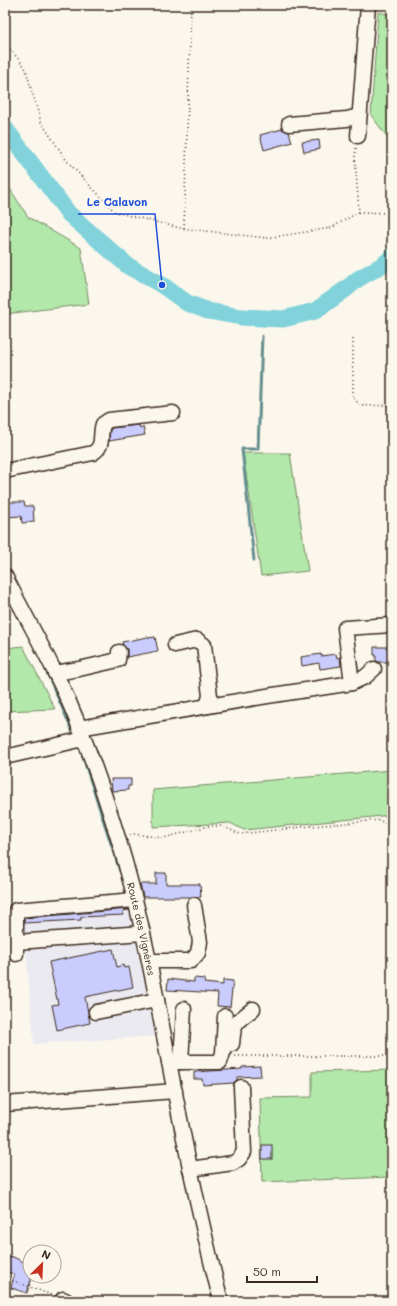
<svg xmlns="http://www.w3.org/2000/svg" width="397" height="1306" font-family="Mali,sans-serif">
  <style>
    .built { fill: #eceaf1 }
    .green { fill: #b2e8aa; stroke: #768964 }
    .lines { fill: none; stroke-linecap: round; stroke-linejoin: round }
    .stream { stroke: #658f8f; stroke-width: 3 }
    .river { stroke: #81d2da; stroke-width: 17 }
    .building { fill: #caccfe; stroke: #3b2a1e }
    .minor-casing { stroke: #3b2a1e; stroke-width: 17 }
    .path { stroke: #3b2a1e; stroke-width: 1.5; stroke-dasharray: 1 3; stroke-linecap: butt }
    .minor { stroke: #fbf7ec; stroke-width: 14 }
    .labels { text-anchor: middle; stroke-width: 4; stroke-linejoin: round; paint-order: stroke }
    .street-label { font-size: 10px; fill: #3b2a1e; stroke: #fbf7ec }
    .leader { fill: none; stroke: #1d4ed8; stroke-width: 1.5 }
    .callout-dot { fill: #1d4ed8; stroke: #fbf7ec; stroke-width: 1.5 }
    .callout-label { font-size: 11px; text-anchor: middle; font-weight: bold; fill: #1d4ed8; stroke: #fbf7ec; stroke-width: 4; stroke-linejoin: round; paint-order: stroke }
  </style>
  <rect width="100%" height="100%" fill="#fbf7ec"/>
  <filter id="ink" filterUnits="userSpaceOnUse"><feTurbulence type="fractalNoise" baseFrequency=".025" numOctaves="2"/><feDisplacementMap in="SourceGraphic" scale="8" xChannelSelector="R" yChannelSelector="G"/><feConvolveMatrix kernelMatrix="1 2 1 2 8 2 1 2 1" color-interpolation-filters="sRGB"/></filter>
  <g filter="url(#ink)">
    <path class="built" d="M 132,896 L 160,1036 L 34,1044 L 26,951 L 19,908 Z"/>
    <g class="green">
      <path d="M 378,12 L 392,15 L 392,141 L 390,141 L 371,115 Z"/>
      <path d="M 5,181 L 28,217 L 81,248 L 89,304 L 5,314 Z"/>
      <path d="M 243,453 L 290,453 L 308,571 L 261,576 Z"/>
      <path d="M 23,646 L 55,709 L 5,711 L 5,648 Z"/>
      <path d="M 392,770 L 392,815 L 244,830 L 230,823 L 153,827 L 153,790 Z"/>
      <path d="M 392,1070 L 392,1177 L 262,1182 L 260,1098 L 312,1097 L 312,1072 Z"/>
    </g>
    <g class="lines">
      <g class="stream">
        <path d="M 254,560 L 242,449 L 258,449 L 262,336"/>
        <path d="M 45,668 L 75,737"/>
        <path d="M 81,751 L 120,871"/>
      </g>
      <path class="river" d="M 5,128 L 69,214 L 128,266 L 162,285 L 187,303 L 208,311 L 241,317 L 283,319 L 315,311 L 346,289 L 358,279 L 384,264 L 392,257"/>
    </g>
    <g class="building">
      <path d="M 282,129 L 289,132 L 292,142 L 264,150 L 260,135 Z"/>
      <path d="M 319,140 L 320,149 L 304,152 L 302,142 Z"/>
      <path d="M 139,425 L 140,428 L 143,427 L 145,435 L 109,441 L 110,430 L 112,428 Z"/>
      <path d="M 5,502 L 24,502 L 25,506 L 33,506 L 34,522 L 22,523 L 21,516 L 5,517 Z"/>
      <path d="M 148,637 L 148,638 L 155,637 L 158,651 L 127,657 L 127,649 L 123,645 L 122,642 Z"/>
      <path d="M 374,647 L 388,647 L 388,648 L 392,648 L 392,660 L 388,660 L 389,662 L 379,662 L 376,661 L 376,655 L 374,655 Z"/>
      <path d="M 321,654 L 321,656 L 336,654 L 337,658 L 340,657 L 341,666 L 320,669 L 319,663 L 302,666 L 301,657 Z"/>
      <path d="M 111,779 L 131,779 L 131,786 L 128,786 L 128,790 L 112,791 Z"/>
      <path d="M 156,873 L 166,873 L 166,884 L 200,884 L 201,897 L 143,897 L 140,884 L 156,884 Z"/>
      <path d="M 129,909 L 129,910 L 123,911 L 123,915 L 81,917 L 81,920 L 24,923 L 24,918 Z"/>
      <path d="M 113,949 L 117,967 L 123,965 L 124,968 L 129,967 L 133,987 L 85,997 L 90,1023 L 57,1030 L 52,1005 L 58,1004 L 49,962 Z"/>
      <path d="M 194,978 L 205,979 L 204,983 L 223,985 L 223,980 L 233,981 L 230,1007 L 217,1006 L 218,993 L 167,990 L 168,979 L 194,982 Z"/>
      <path d="M 260,1066 L 261,1076 L 237,1077 L 237,1080 L 233,1083 L 203,1085 L 202,1079 L 194,1079 L 194,1072 L 242,1069 L 242,1067 Z"/>
      <rect x="262" y="1145" width="10" height="14"/>
      <path d="M 5,1256 L 11,1258 L 11,1256 L 30,1265 L 30,1276 L 32,1276 L 27,1293 L 11,1288 L 14,1274 L 5,1271 Z"/>
    </g>
    <g class="lines">
      <defs>
        <g id="minor">
          <path d="M 289,124 L 347,119 L 359,116"/>
          <path d="M 358,136 L 368,5"/>
          <path d="M 5,471 L 93,453 C 105,445 99,436 103,424 L 109,420 L 173,413"/>
          <path id="s1" d="M 5,576 C 26,618 50,659 69,702 C 88,746 104,792 118,838 C 138,903 151,969 164,1036 C 181,1125 198,1213 221,1301"/>
          <path d="M 175,645 L 197,640 L 204,645 L 210,696 L 207,706"/>
          <path d="M 55,673 L 79,669 L 118,660 L 119,652"/>
          <path d="M 352,683 L 345,628 L 392,625"/>
          <path d="M 79,728 L 267,696 L 352,683 L 365,677 L 374,669"/>
          <path d="M 5,757 L 84,739"/>
          <path d="M 16,942 L 143,933"/>
          <path d="M 16,954 L 16,910 L 135,900"/>
          <path d="M 150,961 L 191,961 L 198,953 L 200,942 L 194,905"/>
          <path d="M 96,1012 L 157,1000"/>
          <path d="M 232,1044 C 234,1021 235,1023 253,1009"/>
          <path d="M 169,1062 L 220,1062 L 223,1053 L 225,1016"/>
          <path d="M 181,1062 L 184,1009"/>
          <path d="M 5,1104 L 175,1091"/>
          <path d="M 190,1169 L 233,1163 L 239,1159 L 244,1152 L 241,1087"/>
          <path d="M 63,1299 L 67,1301"/>
        </g>
      </defs>
      <use href="#minor" class="minor-casing"/>
      <g class="path">
        <path d="M 5,43 L 25,67 L 41,122 L 67,161 L 115,212 L 180,228 L 267,238 L 331,228 L 359,212 L 392,213"/>
        <path d="M 356,148 L 355,157 L 359,212"/>
        <path d="M 184,228 L 191,5"/>
        <path d="M 353,339 L 353,398 L 361,406 L 392,405"/>
        <path d="M 130,835 L 134,834 L 164,838 L 209,826 L 222,826 L 240,834 L 302,827 L 379,820 L 388,825 L 387,845 L 392,861"/>
        <path d="M 235,1056 L 392,1056"/>
        <path d="M 5,1278 L 52,1295"/>
      </g>
      <use href="#minor" class="minor"/>
    </g>
  </g>
  <g class="labels">
    <g class="street-label">
      <text dy="4" stroke="none"><textPath href="#s1" startOffset="380">Route des Vignères</textPath></text>
    </g>
  </g>
  <path class="leader" d="M162 285L155 214H78"/>
  <circle class="callout-dot" cx="162" cy="285" r="4"/>
  <g class="callout-label">
    <text x="117" y="206">Le Calavon</text>
  </g>
  <rect width="397" height="1306" fill="none" stroke="#fbf7ec" stroke-width="20"/>
  <rect x="10" y="10" width="377" height="1286" fill="none" stroke="#3b2a1e" stroke-width="1.5" filter="url(#ink)"/>
  <g transform="translate(42 1264) rotate(24)"><circle r="19" fill="#fbf7ec" stroke="#aea59a"/>
  <path d="M0-3L7 15L0 10L-7 15Z" fill="#c8321e"/>
  <text y="-6" font-size="11" font-weight="bold" text-anchor="middle" fill="#3b2a1e">N</text>
  </g>
  <path d="M247 1276v6h70v-6" fill="none" stroke="#3b2a1e" stroke-width="2"/>
  <text x="253" y="1276" font-size="12" fill="#3b2a1e" stroke="#fbf7ec" stroke-width="3" paint-order="stroke">50 m</text>
</svg>
